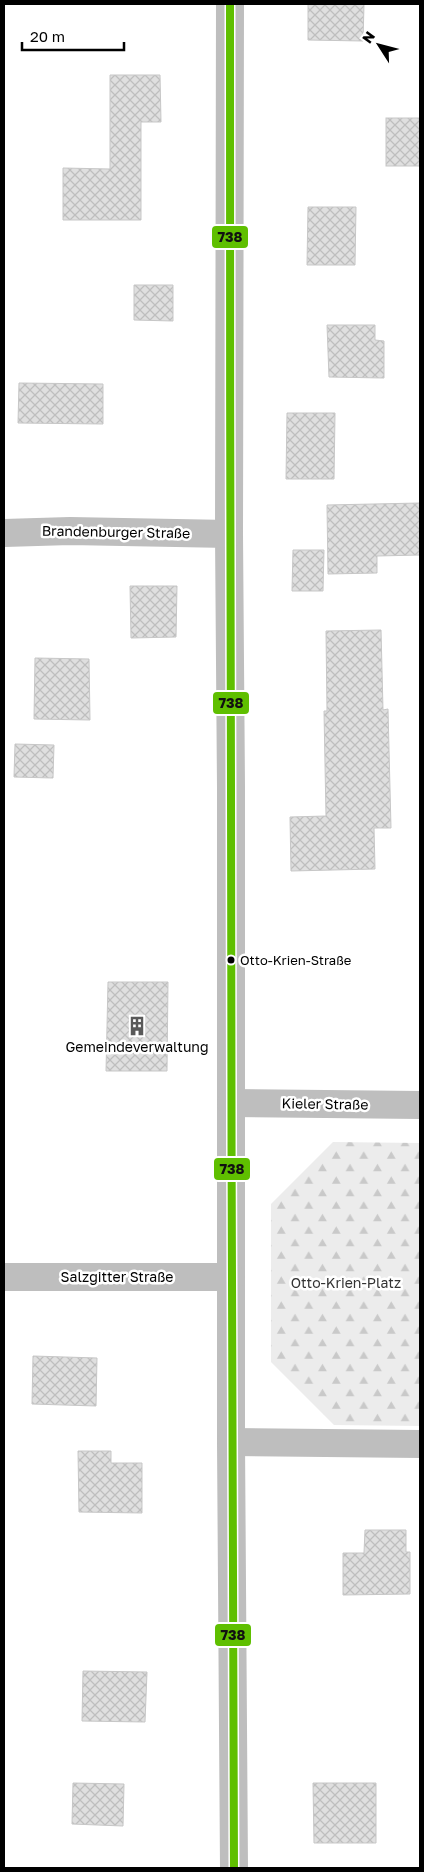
<svg xmlns="http://www.w3.org/2000/svg" width="424" height="1872" font-family="'Golos Text',sans-serif">
  <style>
    .forest { fill: url(#forest-firs) }
    .building { fill: url(#building-cross-hatch); stroke: #c7c7c7 }
    .lines { fill: none; stroke-linecap: round; stroke-linejoin: round }
    .minor { stroke: #bebebe; stroke-width: 28 }
    .bus-1-casing { stroke: #fff; stroke-width: 11 }
    .bus-1 { stroke: #5fbf00; stroke-width: 8 }
    .bus-dot { fill: #000; stroke: #fff; stroke-width: 2 }
    .labels { text-anchor: middle; stroke-width: 5; stroke-linejoin: round; paint-order: stroke }
    .bus-label { font-size: 13px; fill: #000; stroke: #fff; text-anchor: start }
    .street-label { font-size: 14px; fill: #000; stroke: #fff }
    .poi-label { font-size: 14px; fill: #000; stroke: #fff }
    .park-label { font-size: 14px; fill: #333; stroke: #fff }
    .line-badge { stroke: #fff; stroke-width: 2 }
    .pale-badge-label { font-size: 14px; text-anchor: middle; font-weight: bold; fill: #111 }
  </style>
  <defs>
    <pattern id="forest-firs" width="22" height="20" patternUnits="userSpaceOnUse" patternTransform="scale(1.25)"><rect width="22" height="20" fill="#ececec"/><path d="M5 1l3.5 6h-7zM16 11l3.5 6h-7z" fill="#c9c9c9"/></pattern>
    <pattern id="building-cross-hatch" width="8" height="8" patternUnits="userSpaceOnUse" patternTransform="scale(1.25)"><rect width="8" height="8" fill="#dfdfdf"/><path d="M0 0l8 8M0 8l8-8" fill="none" stroke="#bebebe"/></pattern>
  </defs>
  <rect width="100%" height="100%" fill="#fff"/>
  <path class="forest" d="M 333,1142 L 420,1143 L 420,1426 L 334,1425 L 271,1362 L 271,1204 Z"/>
  <g class="building">
    <path d="M 308,4 L 364,4 L 363,41 L 308,40 Z"/>
    <path d="M 110,75 L 160,75 L 161,122 L 141,122 L 141,220 L 63,220 L 63,168 L 110,169 Z"/>
    <rect x="386" y="118" width="34" height="48"/>
    <path d="M 308,207 L 356,207 L 355,265 L 307,265 Z"/>
    <path d="M 134,285 L 173,285 L 173,321 L 134,320 Z"/>
    <path d="M 327,325 L 375,325 L 375,340 L 384,341 L 384,378 L 329,377 Z"/>
    <path d="M 19,383 L 103,384 L 103,424 L 18,423 Z"/>
    <path d="M 287,413 L 335,413 L 334,479 L 286,479 Z"/>
    <path d="M 420,503 L 420,555 L 377,556 L 377,573 L 328,574 L 327,505 Z"/>
    <path d="M 293,550 L 324,550 L 323,591 L 292,591 Z"/>
    <path d="M 130,586 L 177,586 L 176,637 L 131,638 Z"/>
    <path d="M 381,630 L 383,710 L 388,709 L 391,828 L 374,828 L 375,869 L 291,871 L 290,817 L 326,816 L 324,711 L 327,711 L 326,631 Z"/>
    <path d="M 35,658 L 89,659 L 90,720 L 34,719 Z"/>
    <path d="M 15,744 L 54,745 L 53,778 L 14,777 Z"/>
    <path d="M 108,982 L 168,982 L 167,1071 L 106,1071 Z"/>
    <path d="M 33,1356 L 97,1358 L 96,1406 L 32,1404 Z"/>
    <path d="M 78,1451 L 111,1451 L 111,1463 L 142,1463 L 142,1513 L 79,1512 Z"/>
    <path d="M 365,1530 L 406,1530 L 406,1552 L 410,1552 L 410,1594 L 343,1595 L 343,1553 L 364,1553 Z"/>
    <path d="M 83,1671 L 147,1672 L 145,1722 L 82,1721 Z"/>
    <path d="M 73,1783 L 124,1784 L 123,1826 L 72,1824 Z"/>
    <path d="M 313,1783 L 376,1783 L 376,1843 L 314,1843 Z"/>
  </g>
  <g class="lines">
    <g class="minor">
      <path d="M 230,4 L 229,534 L 231,788 L 231,1442 L 234,1868"/>
      <path d="M 4,533 L 70,531 L 229,534"/>
      <path d="M 231,1103 L 420,1105"/>
      <path d="M 4,1277 L 231,1277"/>
      <path d="M 231,1442 L 420,1444"/>
    </g>
    <defs>
      <path id="bus-1" d="M 230,4 C 230,266 230,529 231,791 C 232,1150 231,1509 234,1868"/>
    </defs>
    <use href="#bus-1" class="bus-1-casing"/>
    <use href="#bus-1" class="bus-1"/>
  </g>
  <defs>
    <symbol id="building-bare" viewBox="-9 -9 18 18"><path d="M-4-6H4V6H1V3H-1V6H-4ZM-2.5-4.3h1.7v1.8h-1.7ZM.8-4.3h1.7v1.8H.8ZM-2.5-1h1.7V.8h-1.7ZM.8-1h1.7V.8H.8Z" fill="#595959" stroke="#fff" stroke-width="2.5" paint-order="stroke"/></symbol>
  </defs>
  <g fill-rule="evenodd">
    <use href="#building-bare" x="123" y="1012" width="28" height="28"/>
  </g>
  <circle class="bus-dot" cx="231" cy="960" r="4.5"/>
  <g class="labels">
    <g class="bus-label">
      <text x="240" y="965">Otto-Krien-Straße</text>
    </g>
    <g class="street-label">
      <text transform="translate(116 532) rotate(1)" y="5">Brandenburger Straße</text>
      <text transform="translate(325 1104) rotate(1)" y="5">Kieler Straße</text>
      <text x="117" y="1282">Salzgitter Straße</text>
    </g>
    <g class="poi-label">
      <text x="137" y="1052">Gemeindeverwaltung</text>
    </g>
    <g class="park-label">
      <text x="346" y="1288">Otto-Krien-Platz</text>
    </g>
  </g>
  <g class="line-badge">
    <rect x="211" y="225" width="38" height="24" rx="5" fill="#5fbf00"/>
    <rect x="212" y="691" width="38" height="24" rx="5" fill="#5fbf00"/>
    <rect x="213" y="1157" width="38" height="24" rx="5" fill="#5fbf00"/>
    <rect x="214" y="1623" width="38" height="24" rx="5" fill="#5fbf00"/>
  </g>
  <g class="pale-badge-label">
    <text x="230" y="242">738</text>
    <text x="231" y="708">738</text>
    <text x="232" y="1174">738</text>
    <text x="233" y="1640">738</text>
  </g>
  <rect width="424" height="1872" fill="none" stroke="#000000" stroke-width="10"/>
  <g transform="translate(379 45) rotate(306)" stroke="#ffffff" stroke-width="4" paint-order="stroke">
  <path d="M0-4L9 19L0 12L-9 19Z" fill="#000000"/>
  <text y="-8" font-size="14" font-weight="bold" text-anchor="middle" fill="#000000">N</text>
  </g>
  <path d="M22 42v8h102v-8" fill="none" stroke="#000000" stroke-width="2.5"/>
  <text x="30" y="42" font-size="15" fill="#000000" stroke="#ffffff" stroke-width="4" paint-order="stroke">20 m</text>
</svg>
